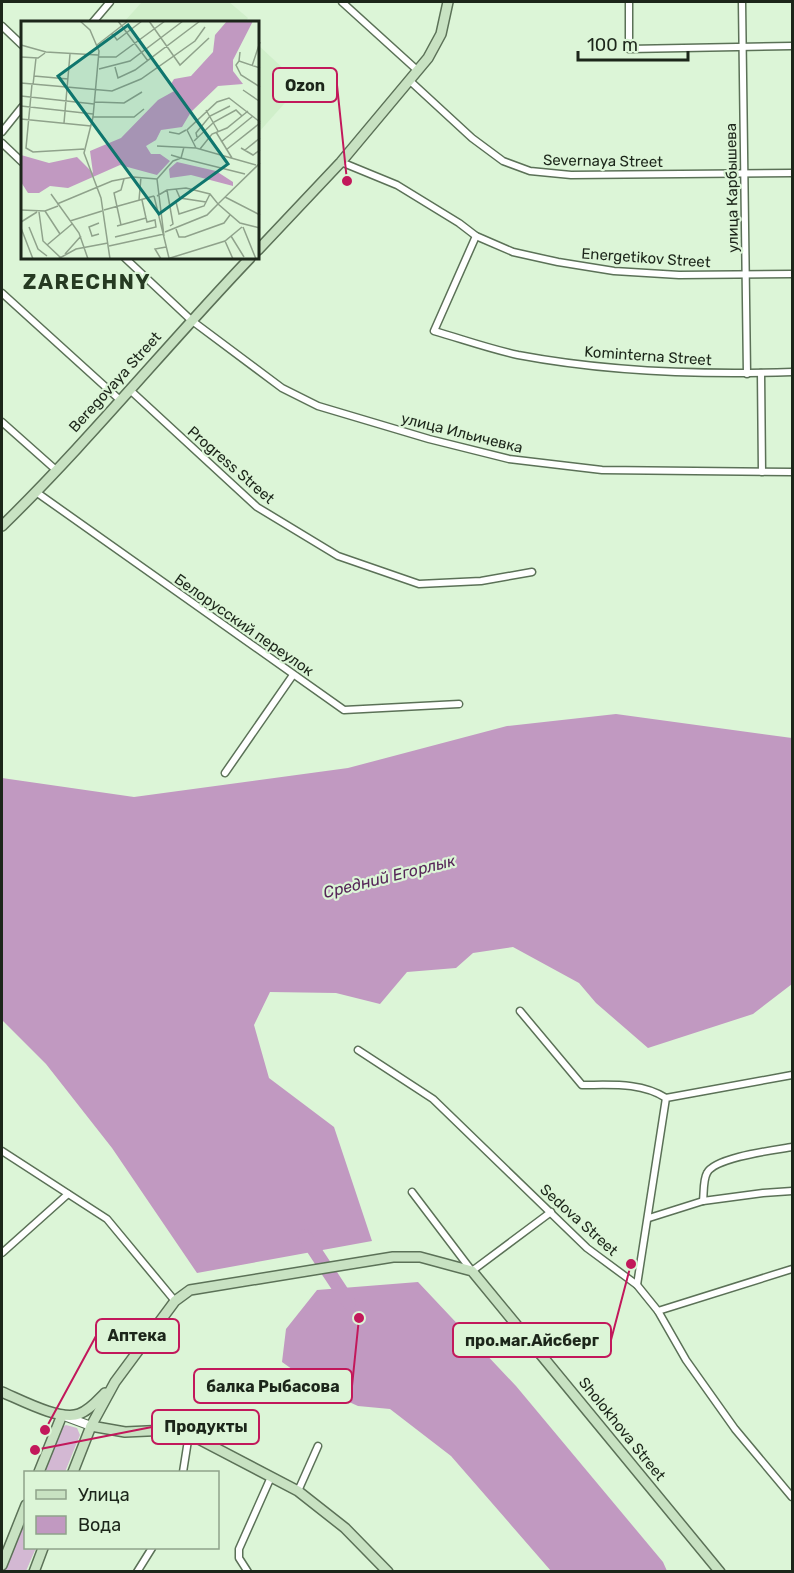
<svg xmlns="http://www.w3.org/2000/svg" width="794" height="1573" font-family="Rubik,sans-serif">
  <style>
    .built { fill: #d0efca }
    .green { fill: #d3b8d3 }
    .water { fill: #c199c1 }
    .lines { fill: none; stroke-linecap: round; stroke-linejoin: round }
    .river { stroke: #c199c1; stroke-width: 14 }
    .minor-casing { stroke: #5b7157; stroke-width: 9 }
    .tertiary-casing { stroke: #5b7157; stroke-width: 10 }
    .secondary-casing { stroke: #5b7157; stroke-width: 12 }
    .minor { stroke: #fff; stroke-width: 6 }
    .tertiary { stroke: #fff; stroke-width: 8 }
    .secondary { stroke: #c8e2c2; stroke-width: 9 }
    .labels { text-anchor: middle; stroke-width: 4.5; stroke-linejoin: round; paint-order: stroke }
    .street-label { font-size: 15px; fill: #1c261a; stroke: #dcf5d7 }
    .water-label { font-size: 16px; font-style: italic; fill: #562558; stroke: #dcf5d7 }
    .district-label { font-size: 21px; font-weight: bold; letter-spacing: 1.5px; fill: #263a22; stroke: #dcf5d7 }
    .inset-road { fill: none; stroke: #8fa28b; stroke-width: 1.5 }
    .view { fill: #0f766e; fill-opacity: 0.15; stroke: #0f766e; stroke-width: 3 }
    .inset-edge { fill: none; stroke: #1c261a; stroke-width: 3 }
    .leader { fill: none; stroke: #c2185b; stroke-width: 2 }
    .callout-dot { fill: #c2185b; stroke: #dcf5d7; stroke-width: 2 }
    .callout { fill: #dcf5d7; stroke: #c2185b; stroke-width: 2 }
    .callout-label { font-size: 16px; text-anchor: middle; font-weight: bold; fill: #1c261a }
  </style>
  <rect width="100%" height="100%" fill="#dcf5d7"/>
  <g class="built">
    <path d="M 142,2 L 229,2 L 248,18 L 245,22 L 124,22 Z"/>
    <path d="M 258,45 L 301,85 L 258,133 Z"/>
  </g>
  <g class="green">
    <path d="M 66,1425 L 77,1428 L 80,1435 L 65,1472 L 43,1472 L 62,1427 Z"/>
    <path d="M 25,1516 L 26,1548 L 36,1548 L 26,1571 L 3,1572 Z"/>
  </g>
  <g class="water">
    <path d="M 616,714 L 792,738 L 792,984 L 753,1014 L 648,1048 L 596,1003 L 579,983 L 513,947 L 473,953 L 456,968 L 407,972 L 380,1004 L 336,993 L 270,992 L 254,1025 L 269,1078 L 334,1127 L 372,1241 L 197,1273 L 112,1148 L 46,1064 L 2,1020 L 2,778 L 134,797 L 348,768 L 507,726 Z"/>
    <path d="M 418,1282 L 516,1386 L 663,1562 L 667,1571 L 551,1571 L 451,1456 L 390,1409 L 358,1406 L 320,1389 L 282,1362 L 286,1329 L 317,1290 Z"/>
  </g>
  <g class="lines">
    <path class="river" d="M 305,1236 L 349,1303"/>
    <defs>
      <g id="minor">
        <path d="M 342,2 L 417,70"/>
        <path d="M 629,2 L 629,49 L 792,46"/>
        <path d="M 742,2 L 747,374"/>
        <path d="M 93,22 L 110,2"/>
        <path d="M 2,26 L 22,45"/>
        <path d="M 409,80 L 472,138 L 503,161 L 530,171 L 571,175 L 792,173"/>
        <path d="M 2,132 L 22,107"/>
        <path d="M 2,143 L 22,162"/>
        <path d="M 341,162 L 397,185 L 459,223 L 476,236 L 513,252 L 558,262 L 614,271 L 679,275 L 792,274"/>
        <path d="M 476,236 L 434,331 C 462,339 490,349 518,355 C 608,372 701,375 792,372"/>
        <path d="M 125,258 L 191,320 L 282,388 L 318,406 L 429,439 L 509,459 L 602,470 L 792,472"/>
        <path d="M 2,293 L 120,400"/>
        <path d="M 761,373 L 762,472"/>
        <path d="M 130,390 L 257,507 L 338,556 L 419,584 L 481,581 L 532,572"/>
        <path d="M 2,422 L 56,470"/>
        <path d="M 36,492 L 344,710 L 459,704"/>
        <path d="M 225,773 L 293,675"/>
        <path d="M 520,1011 L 582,1085 C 611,1085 641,1082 666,1098"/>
        <path d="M 358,1050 L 433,1099 L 587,1248 L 637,1285 L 658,1311 L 686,1360 L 735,1429 L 792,1497"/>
        <path d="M 2,1151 L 107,1219 L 175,1301"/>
        <path d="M 412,1192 L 472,1271 L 551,1212"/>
        <path d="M 703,1201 C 704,1193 703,1180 707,1173 C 715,1157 775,1150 792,1147"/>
        <path d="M 649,1218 L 703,1201 L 763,1193 L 792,1191"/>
        <path d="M 2,1253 L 68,1194"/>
        <path d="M 637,1285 L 666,1098 L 792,1075"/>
        <path d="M 658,1311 L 792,1269"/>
        <path d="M 183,1472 L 189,1434"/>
        <path d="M 298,1491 L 318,1446"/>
        <path d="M 137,1572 L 152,1548"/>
        <path d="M 248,1572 L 239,1558 L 239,1549 L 271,1477"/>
      </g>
      <path id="tertiary" d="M 64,1416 L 91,1426"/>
      <g id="secondary">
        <path d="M 258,250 L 341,162 L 428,58 L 441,34 L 448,2"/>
        <path d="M 2,526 C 89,441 166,346 250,258"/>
        <path d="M 2,1392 C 21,1400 60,1421 79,1414 C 90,1410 98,1400 105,1393"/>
        <path d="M 91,1426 L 125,1432 L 169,1430 L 189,1434 L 298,1491 L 345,1528 L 388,1572"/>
        <path d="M 39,1472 L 62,1415"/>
        <path d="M 73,1472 L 91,1426 L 115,1382 L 175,1301 L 190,1290 L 393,1257 L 420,1257 L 472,1271 L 720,1572"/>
        <path d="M 2,1565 L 26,1505"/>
        <path d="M 34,1572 L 43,1548"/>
      </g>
    </defs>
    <use href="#minor" class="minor-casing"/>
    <use href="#tertiary" class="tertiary-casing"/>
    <use href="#secondary" class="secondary-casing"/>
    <use href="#minor" class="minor"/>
    <use href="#tertiary" class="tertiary"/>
    <use href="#secondary" class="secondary"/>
  </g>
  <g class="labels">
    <g class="street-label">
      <text transform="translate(603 161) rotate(1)" y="5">Severnaya Street</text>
      <text transform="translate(732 188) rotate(-91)" y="5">улица Карбышева</text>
      <text transform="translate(646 258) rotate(4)" y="5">Energetikov Street</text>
      <text transform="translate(648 356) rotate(4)" y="5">Kominterna Street</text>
      <text transform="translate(115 382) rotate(-48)" y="5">Beregovaya Street</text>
      <text transform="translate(462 433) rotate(14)" y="5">улица Ильичевка</text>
      <text transform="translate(231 465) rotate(41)" y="5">Progress Street</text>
      <text transform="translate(244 625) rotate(35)" y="5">Белорусский переулок</text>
      <text transform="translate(579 1220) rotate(42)" y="5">Sedova Street</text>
      <text transform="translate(622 1429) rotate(51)" y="5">Sholokhova Street</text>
    </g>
    <g class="water-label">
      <text transform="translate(389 876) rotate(-14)" y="6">Средний Егорлык</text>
    </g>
    <g class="district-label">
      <text x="87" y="289">ZARECHNY</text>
    </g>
  </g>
  <g transform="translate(21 21)">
    <rect width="238" height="238" fill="#dcf5d7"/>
    <path d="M 206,0 L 232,0 L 212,39 L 212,50 L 222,63 L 197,65 L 170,91 L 161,106 L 140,109 L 135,119 L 125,125 L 130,133 L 139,133 L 149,140 L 136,154 L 99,144 L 47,167 L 29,165 L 18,172 L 7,172 L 0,161 L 0,134 L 28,142 L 56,136 L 72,152 L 69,130 L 100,117 L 137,79 L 155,69 L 150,63 L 153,58 L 170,55 L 192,31 L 194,14 ZM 156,141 L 195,150 L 212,161 L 212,165 L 170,154 L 149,157 L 148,148 Z" fill="#c199c1"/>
    <path class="inset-road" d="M 59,0 L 69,9 L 78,30 L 72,96 L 63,132 L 80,177 L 89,238M 97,0 L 127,40M 128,0 L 159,44 L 188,17M 91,12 L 96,19 L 121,0M 0,24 L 25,31 L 77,34M 76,24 L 107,0M 219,31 L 218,40 L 239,47M 0,36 L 17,37 L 24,32M 78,36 L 95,36 L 144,0M 218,40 L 215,44 L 220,54 L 239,66M 231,45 L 239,21M 94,46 L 97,57 L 114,49 L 179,0M 78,48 L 109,40 L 162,0M 13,55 L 47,58M 0,62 L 91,70 L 120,58 L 174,20 L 184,6M 11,63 L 5,127 L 12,131 L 63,128M 12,64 L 15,37M 222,69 L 238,80M 0,75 L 73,83M 74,81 L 103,82 L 121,71M 0,85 L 72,93M 185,89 L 197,110M 72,96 L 113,96 L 123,88M 0,98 L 70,105M 43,102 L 49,33M 148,111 L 158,113 L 165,109M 195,111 L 211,137M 176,116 L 175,112 L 189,95 L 209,85M 173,120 L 193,101 L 215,89 L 221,95M 200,121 L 232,95M 136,125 L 175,127 L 235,144M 175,127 L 166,109 L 196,81 L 208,77 L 239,101M 220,127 L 232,134 L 239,129M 179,128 L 191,113 L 206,107 L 227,90M 205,129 L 239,102M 224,129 L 239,117M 150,134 L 160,137 L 163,126M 155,168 L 159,177 L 185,181M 146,169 L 152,203 L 149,205M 30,173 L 58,212 L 67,238M 133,175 L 148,237M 136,175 L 146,169 L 165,167 L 189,173 L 197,183 L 239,142M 204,176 L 239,194M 118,179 L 120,156M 121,179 L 125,197M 155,181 L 158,193 L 183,185 L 189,173M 36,183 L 91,160 L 112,156 L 136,158M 0,189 L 24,190 L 37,185M 83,189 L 133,175M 24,190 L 39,213M 18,191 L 22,220 L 40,237M 49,200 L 81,190M 0,201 L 16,191M 78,202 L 68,206 L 71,215 L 78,213M 100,204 L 93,172 L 100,169 L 103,158M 96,205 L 125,197M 8,206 L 17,228 L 26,235M 222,206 L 235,238M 0,207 L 12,238M 155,208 L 158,216 L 164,216 L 203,202 L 209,194M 144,211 L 186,194 L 197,183 L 219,202 L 239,207M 143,215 L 136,158 L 152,140 L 160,137 L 224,153M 210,215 L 223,236M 94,216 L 135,206 L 134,199 L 126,201 L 125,197M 204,220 L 212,238M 26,224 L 51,203M 88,225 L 143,213M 44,233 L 60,215M 37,238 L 55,228 L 87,222M 140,238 L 134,228 L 145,226M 146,238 L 204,220 L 221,206"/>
    <path class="view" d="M 107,4 L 207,143 L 138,193 L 37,55 Z"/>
    <rect width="238" height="238" class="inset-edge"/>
  </g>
  <path class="leader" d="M347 181L337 85M45 1430L96 1336M631 1264L611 1340M359 1318L352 1386M35 1450L152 1427"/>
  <g class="callout-dot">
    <circle cx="347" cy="181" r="6"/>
    <circle cx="45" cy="1430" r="6"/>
    <circle cx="631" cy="1264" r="6"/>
    <circle cx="359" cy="1318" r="6"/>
    <circle cx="35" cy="1450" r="6"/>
  </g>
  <g class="callout">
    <rect x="273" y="68" width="64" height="34" rx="6"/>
    <rect x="96" y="1319" width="83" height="34" rx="6"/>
    <rect x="453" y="1323" width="158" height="34" rx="6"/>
    <rect x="194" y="1369" width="158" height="34" rx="6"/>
    <rect x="152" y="1410" width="107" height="34" rx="6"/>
  </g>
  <g class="callout-label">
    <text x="305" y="91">Ozon</text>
    <text x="137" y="1341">Аптека</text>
    <text x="532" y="1346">про.маг.Айсберг</text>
    <text x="273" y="1392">балка Рыбасова</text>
    <text x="206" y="1432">Продукты</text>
  </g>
  <rect width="794" height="1573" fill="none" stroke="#1c261a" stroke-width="6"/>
  <rect x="24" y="1471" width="195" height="78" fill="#dcf5d7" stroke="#8fa28b" stroke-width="1.5"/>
  <rect x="36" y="1490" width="30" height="9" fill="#c8e2c2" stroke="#8fa28b" stroke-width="1.5"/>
  <text x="78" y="1501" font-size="18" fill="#1c261a">Улица</text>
  <rect x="36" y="1516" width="30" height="18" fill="#c199c1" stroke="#8fa28b" stroke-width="1.5"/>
  <text x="78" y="1531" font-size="18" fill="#1c261a">Вода</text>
  <path d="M578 51v9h110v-9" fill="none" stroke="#1c261a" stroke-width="3"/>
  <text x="587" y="51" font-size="18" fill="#1c261a" stroke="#dcf5d7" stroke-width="4.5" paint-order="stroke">100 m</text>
</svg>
